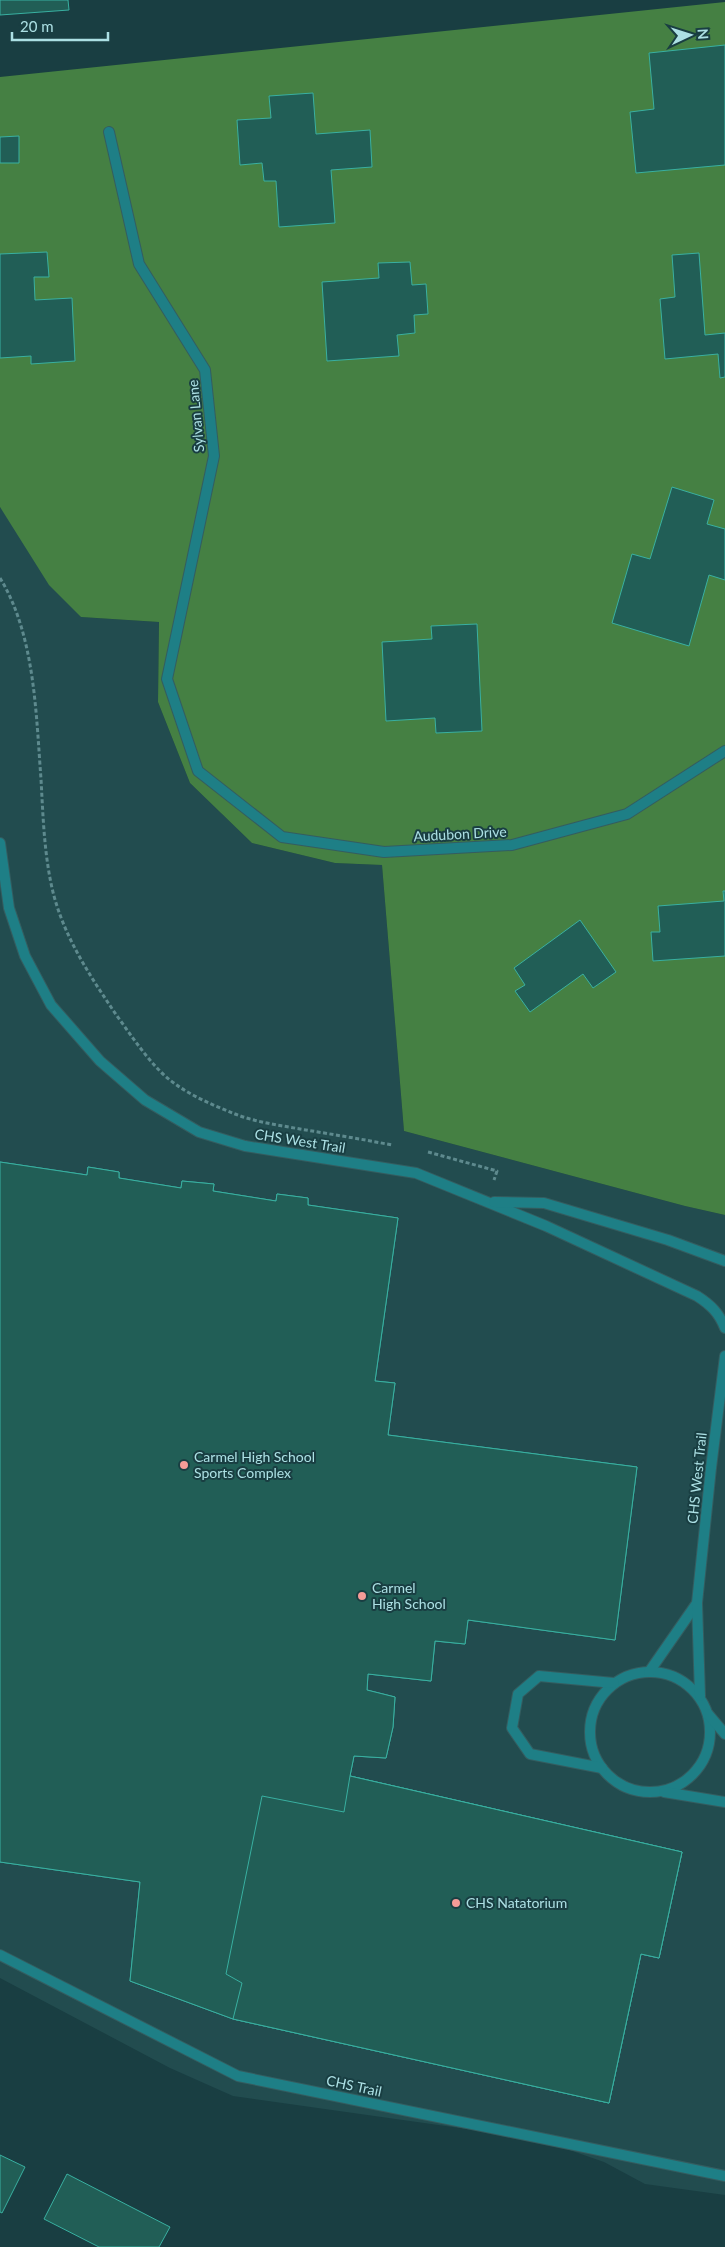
<svg xmlns="http://www.w3.org/2000/svg" width="725" height="2247" font-family="Lato,sans-serif">
  <style>
    .built { fill: #224c4f }
    .forest { fill: #458043 }
    .building { fill: #215e56; stroke: #39b0a1 }
    .lines { fill: none; stroke-linecap: round; stroke-linejoin: round }
    .service-casing { stroke: #345d60; stroke-width: 12 }
    .minor-casing { stroke: #345d60; stroke-width: 12 }
    .path { stroke: #5e8a8e; stroke-width: 3; stroke-dasharray: 4 2.5; stroke-linecap: butt }
    .service { stroke: #1e7f86; stroke-width: 10 }
    .minor { stroke: #1e7f86; stroke-width: 10 }
    .poi-dot { fill: #f59b97; stroke: #193e42; stroke-width: 2 }
    .labels { text-anchor: middle; stroke-width: 4; stroke-linejoin: round; paint-order: stroke }
    .street-label { font-size: 14px; fill: #ace0e4; stroke: #193e42 }
    .poi-label { font-size: 14px; fill: #ace0e4; stroke: #193e42; text-anchor: start }
  </style>
  <rect width="100%" height="100%" fill="#193e42"/>
  <path class="built" d="M 0,507 L 81,617 L 159,622 L 158,702 L 190,783 L 252,843 L 335,863 L 382,865 L 404,1131 L 685,1206 L 725,1215 L 725,2195 L 645,2184 L 604,2162 L 555,2145 L 488,2132 L 233,2096 L 170,2068 L 0,1978 Z"/>
  <path class="forest" d="M 725,2 L 725,1215 L 685,1206 L 404,1131 L 382,865 L 335,863 L 252,843 L 190,783 L 158,702 L 159,622 L 81,617 L 49,585 L 0,507 L 0,77 Z"/>
  <g class="building">
    <path d="M 0,0 L 68,0 L 69,10 L 0,15 Z"/>
    <path d="M 725,45 L 725,165 L 636,173 L 630,112 L 654,109 L 649,53 Z"/>
    <path d="M 313,93 L 316,134 L 370,130 L 372,167 L 331,170 L 335,223 L 279,227 L 276,181 L 264,181 L 262,163 L 240,165 L 237,120 L 271,118 L 269,96 Z"/>
    <path d="M 19,136 L 19,163 L 0,163 L 0,137 Z"/>
    <path d="M 47,252 L 49,277 L 34,277 L 35,300 L 72,298 L 75,361 L 31,364 L 31,356 L 0,358 L 0,254 Z"/>
    <path d="M 699,253 L 705,335 L 725,333 L 725,377 L 720,378 L 718,354 L 665,359 L 660,299 L 675,297 L 672,255 Z"/>
    <path d="M 410,262 L 412,285 L 426,284 L 428,314 L 414,315 L 415,333 L 397,335 L 399,356 L 327,361 L 322,282 L 379,278 L 378,263 Z"/>
    <path d="M 672,487 L 714,500 L 707,524 L 725,529 L 725,580 L 709,575 L 689,646 L 612,623 L 632,554 L 650,559 Z"/>
    <path d="M 477,624 L 482,731 L 436,733 L 435,718 L 386,721 L 382,642 L 432,639 L 431,626 Z"/>
    <path d="M 723,891 L 725,891 L 725,956 L 653,961 L 651,932 L 660,932 L 658,906 L 724,901 Z"/>
    <path d="M 580,920 L 616,972 L 593,988 L 583,974 L 530,1012 L 515,991 L 525,985 L 514,968 Z"/>
    <path d="M 0,1162 L 87,1175 L 88,1167 L 119,1172 L 119,1178 L 181,1188 L 182,1181 L 214,1184 L 213,1191 L 276,1201 L 277,1194 L 308,1198 L 308,1205 L 398,1218 L 375,1381 L 395,1383 L 388,1435 L 637,1467 L 615,1640 L 468,1620 L 465,1644 L 435,1641 L 431,1681 L 368,1674 L 367,1690 L 395,1697 L 393,1727 L 386,1758 L 354,1756 L 350,1776 L 682,1852 L 659,1958 L 641,1954 L 609,2103 L 233,2019 L 130,1981 L 140,1882 L 0,1862 Z"/>
    <path d="M 0,1162 L 87,1175 L 88,1167 L 119,1172 L 119,1178 L 181,1188 L 182,1181 L 214,1184 L 213,1191 L 276,1201 L 277,1194 L 308,1198 L 308,1205 L 398,1218 L 375,1381 L 395,1383 L 388,1435 L 637,1467 L 615,1640 L 468,1620 L 465,1644 L 435,1641 L 431,1681 L 368,1674 L 367,1690 L 395,1697 L 393,1727 L 386,1758 L 354,1756 L 350,1776 L 682,1852 L 659,1958 L 641,1954 L 609,2103 L 233,2019 L 130,1981 L 140,1882 L 0,1862 Z"/>
    <path d="M 350,1776 L 682,1852 L 659,1958 L 641,1954 L 609,2103 L 233,2019 L 242,1983 L 226,1974 L 262,1796 L 344,1812 Z"/>
    <path d="M 0,2155 L 25,2167 L 2,2213 L 0,2212 Z"/>
    <path d="M 67,2174 L 170,2227 L 159,2247 L 99,2247 L 44,2219 Z"/>
  </g>
  <g class="lines">
    <defs>
      <g id="service">
        <path d="M 0,843 L 9,908 L 25,956 L 51,1005 L 100,1061 L 145,1100 L 199,1132 L 245,1146 L 416,1173 L 546,1226 L 697,1296 C 711,1305 719,1313 725,1328"/>
        <path d="M 494,1202 L 544,1203 L 668,1240 L 725,1261"/>
        <circle cx="650" cy="1732" r="60"/>
        <path d="M 649,1672 L 697,1603"/>
        <path d="M 700,1696 L 697,1603 L 711,1468 L 725,1356"/>
        <path d="M 708,1714 L 725,1734"/>
        <path d="M 602,1768 L 530,1754 L 512,1728 L 518,1694 L 539,1676 L 614,1683"/>
        <path d="M 664,1792 L 725,1802"/>
        <path d="M 0,1955 L 238,2076 L 725,2176"/>
      </g>
      <path id="minor" d="M 109,132 L 139,264 L 205,370 L 214,456 L 167,679 L 198,771 L 282,837 L 384,852 L 512,845 L 627,814 L 725,751"/>
    </defs>
    <use href="#service" class="service-casing"/>
    <use href="#minor" class="minor-casing"/>
    <g class="path">
      <path d="M 0,578 C 35,635 36,714 41,779 C 43,815 44,852 52,888 C 63,936 90,976 117,1016 C 131,1035 144,1055 160,1071 C 179,1091 210,1104 235,1114 C 255,1122 278,1125 300,1129 C 330,1134 361,1139 392,1145"/>
      <path d="M 428,1152 L 497,1171 L 494,1180"/>
    </g>
    <use href="#service" class="service"/>
    <use href="#minor" class="minor"/>
  </g>
  <g class="poi-dot">
    <circle cx="184" cy="1465" r="5"/>
    <circle cx="362" cy="1596" r="5"/>
    <circle cx="456" cy="1903" r="5"/>
  </g>
  <g class="labels">
    <g class="street-label">
      <text transform="translate(196 416) rotate(-95)" y="5">Sylvan Lane</text>
      <text transform="translate(460 834) rotate(-3)" y="5">Audubon Drive</text>
      <text transform="translate(300 1141) rotate(9)" y="5">CHS West Trail</text>
      <text transform="translate(697 1478) rotate(-84)" y="5">CHS West Trail</text>
      <text transform="translate(354 2086) rotate(12)" y="5">CHS Trail</text>
    </g>
    <g class="poi-label">
      <text x="194" y="1462">Carmel High School<tspan x="194" dy="16">Sports Complex</tspan></text>
      <text x="372" y="1593">Carmel<tspan x="372" dy="16">High School</tspan></text>
      <text x="466" y="1908">CHS Natatorium</text>
    </g>
  </g>
  <g transform="translate(690 35) rotate(86)" stroke="#193e42" stroke-width="4" paint-order="stroke">
  <path d="M0-4L9 19L0 12L-9 19Z" fill="#ace0e4"/>
  <text y="-8" font-size="14" font-weight="bold" text-anchor="middle" fill="#ace0e4">N</text>
  </g>
  <path d="M12 32v8h96v-8" fill="none" stroke="#ace0e4" stroke-width="2.5"/>
  <text x="20" y="32" font-size="15" fill="#ace0e4" stroke="#193e42" stroke-width="4" paint-order="stroke">20 m</text>
</svg>
